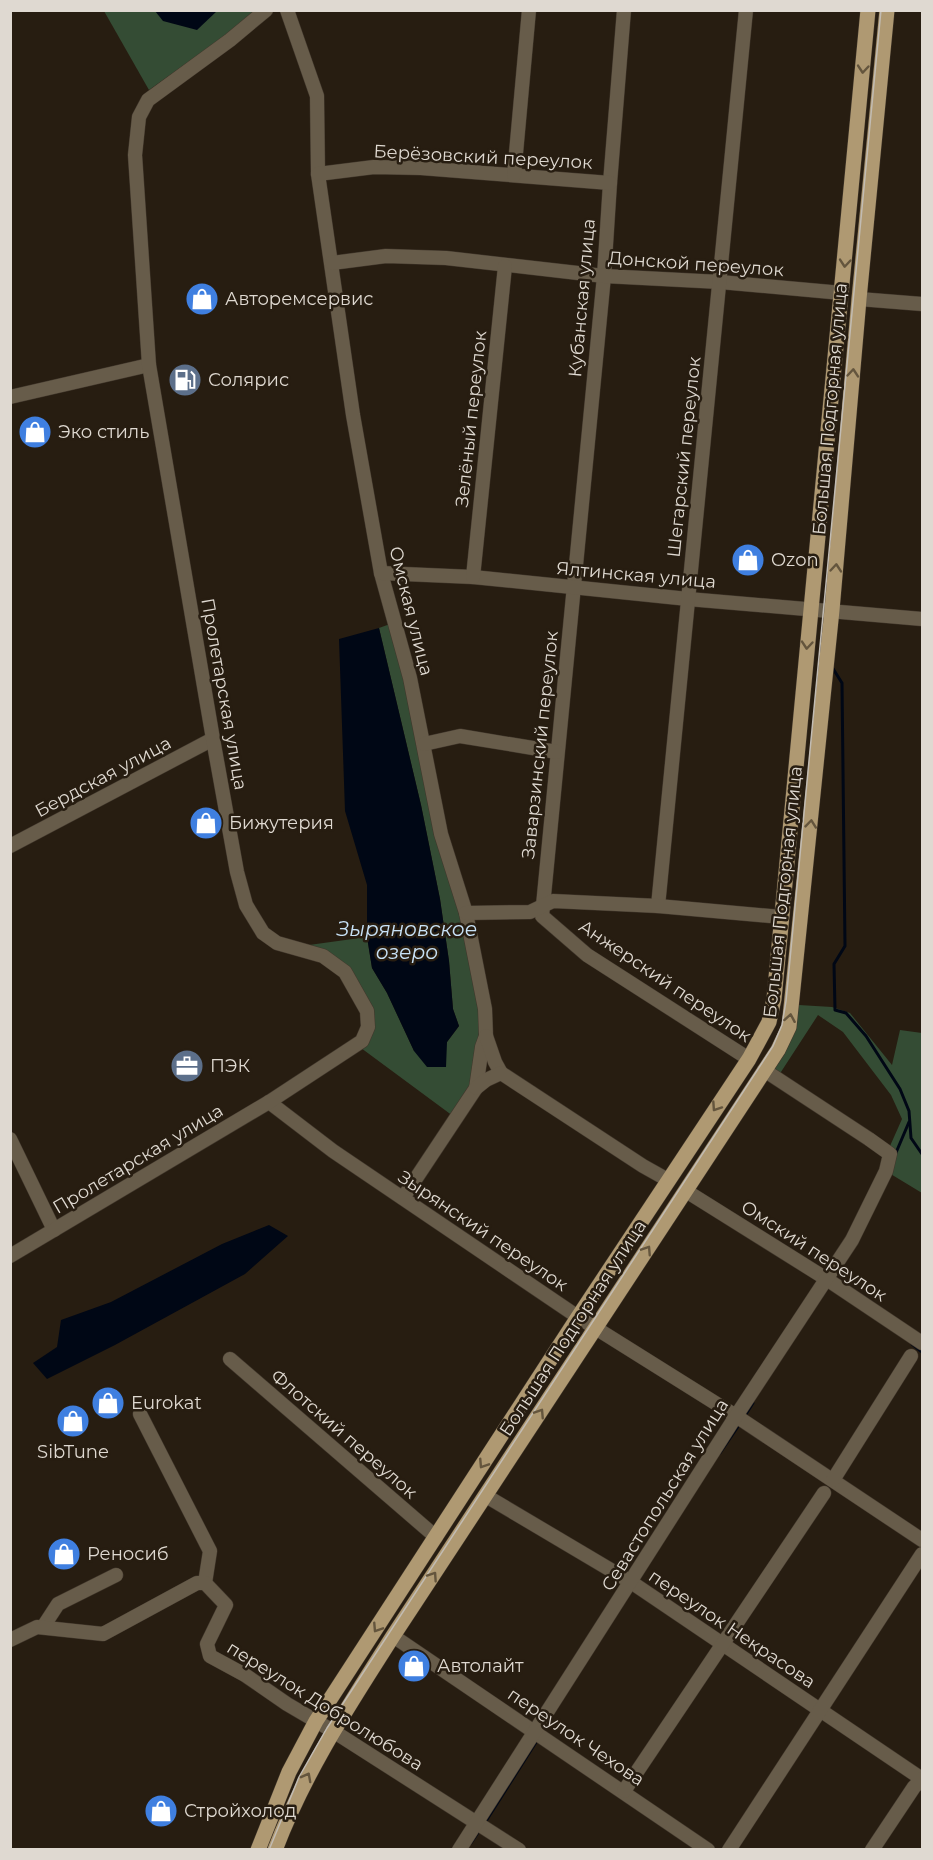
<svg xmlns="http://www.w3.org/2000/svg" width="933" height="1860" font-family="Montserrat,sans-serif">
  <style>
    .green { fill: #344c34 }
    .water { fill: #000715 }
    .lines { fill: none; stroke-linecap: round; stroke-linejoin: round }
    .stream { stroke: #000715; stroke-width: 3 }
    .minor-casing { stroke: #41372c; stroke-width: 15 }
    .major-casing { stroke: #41372c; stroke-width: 16 }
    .minor { stroke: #675c4a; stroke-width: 14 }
    .major { stroke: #af9972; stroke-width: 15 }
    .tram { stroke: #c2bcb3; stroke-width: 1.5 }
    .oneway { stroke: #64553d }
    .labels { text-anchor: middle; stroke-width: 5; stroke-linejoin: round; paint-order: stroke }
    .street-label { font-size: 18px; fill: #dfd9d1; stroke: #271d11 }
    .poi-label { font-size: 18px; fill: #dfd9d1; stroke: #271d11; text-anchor: start }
    .water-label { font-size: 20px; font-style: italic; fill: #c8e2f7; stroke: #271d11 }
  </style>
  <rect width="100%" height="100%" fill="#271d11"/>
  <g class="green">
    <path d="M 104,11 L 255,11 L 226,35 L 149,90 Z"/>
    <path d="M 390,624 L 463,913 L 482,1012 L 473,1088 L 453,1116 L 361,1048 L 366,1045 L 375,1028 L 372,1010 L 325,951 L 309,945 L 367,937 L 372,968 L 387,993 L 414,1051 L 447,1042 L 459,1026 L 453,1009 L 449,961 L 440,899 L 421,805 L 379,628 Z"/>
    <path d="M 799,1005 L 832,1007 L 850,1013 L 892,1065 L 900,1030 L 922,1033 L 922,1193 L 889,1173 L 890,1146 L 902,1119 L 891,1095 L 843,1032 L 818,1015 L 779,1075 L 769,1069 L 793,1027 Z"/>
  </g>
  <g class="water">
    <path d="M 155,11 L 217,11 L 197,30 L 163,21 Z"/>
    <path d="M 379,628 L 421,805 L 440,899 L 449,961 L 453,1009 L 459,1026 L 447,1042 L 446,1067 L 427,1067 L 414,1051 L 387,993 L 372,968 L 367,937 L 367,885 L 345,811 L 339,639 Z"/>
    <path d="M 269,1225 L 288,1236 L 245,1274 L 115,1345 L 47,1379 L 33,1363 L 57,1347 L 61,1320 L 111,1302 L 222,1244 Z"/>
  </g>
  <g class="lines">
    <g class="stream">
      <path d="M 832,667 L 842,683 L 845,946 L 834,964 L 835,1010 L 846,1013 L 866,1036 L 900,1089 L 909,1111 L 911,1138 L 922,1154"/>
      <path d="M 895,1155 L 909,1122"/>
      <path d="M 912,1344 L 922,1352"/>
      <path d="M 746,1414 L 753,1403"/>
      <path d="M 720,1453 L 739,1425 L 740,1425"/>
      <path d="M 486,1821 L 538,1739"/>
      <path d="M 471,1843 L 479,1831"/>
    </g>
    <defs>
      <g id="minor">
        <path d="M 287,10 L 317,96 L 318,174 L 353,415 L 381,573 L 410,678 L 441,834 L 466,913 L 485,1009 L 486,1036 L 482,1047 L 476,1088 L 403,1198"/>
        <path d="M 624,10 L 610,183 L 604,276 L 542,916 L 587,955 L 749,1059"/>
        <path d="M 318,174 L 374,167 L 421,168 L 610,183"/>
        <path d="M 514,175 L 529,10"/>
        <path d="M 332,263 L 386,256 L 446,258 L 604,276 L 720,282 L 842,293"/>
        <path d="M 859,299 L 922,304"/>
        <path d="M 10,397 L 149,365"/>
        <path d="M 381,573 L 473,577 L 688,599 L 922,619"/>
        <path d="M 473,577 L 505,266"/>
        <path d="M 424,744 L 460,736 L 557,752"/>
        <path d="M 10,846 L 213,739"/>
        <path d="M 658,906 L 746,10"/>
        <path d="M 466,913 L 530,912 L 553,901 L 658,906 L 781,917"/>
        <path d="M 486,1036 L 495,1062 L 501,1073"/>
        <path d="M 476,1088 L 486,1080 L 501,1073 L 643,1166 L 668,1180"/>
        <path d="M 269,1102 L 333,1151 L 578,1317 L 736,1416 L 922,1540"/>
        <path d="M 10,1139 L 54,1230"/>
        <path d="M 686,1191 L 825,1278 L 922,1343"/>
        <path d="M 10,1256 L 269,1102 L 362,1041 L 368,1027 L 367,1011 L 345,972 L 323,956 L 277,943 L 263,933 L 246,905 L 237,872 L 213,739 L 149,365 L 135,155 L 139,117 L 148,100 L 230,40 L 266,10"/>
        <path d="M 230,1359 L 436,1537"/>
        <path d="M 140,1414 L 210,1551 L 205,1583"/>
        <path d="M 833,1480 L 911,1356"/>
        <path d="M 486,1496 L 631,1582 L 922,1779"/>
        <path d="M 43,1627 L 58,1604 L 116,1575"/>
        <path d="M 393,1636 L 708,1850"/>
        <path d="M 10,1640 L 37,1627 L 103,1634 L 197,1583 L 205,1583 L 226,1605 L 207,1644 L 210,1656 L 245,1675 L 287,1704 L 333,1731 L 519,1850"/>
        <path d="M 624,1791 L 824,1493"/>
        <path d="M 459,1850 L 736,1416 L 852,1240 L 886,1171 L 890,1154 L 869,1139 L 764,1070"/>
        <path d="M 729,1850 L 922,1554"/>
        <path d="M 872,1850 L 914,1787 L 922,1779"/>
      </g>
      <g id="major">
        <path d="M 258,1850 L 289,1772 L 316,1721 L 578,1317 L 749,1059 L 769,1022 L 774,999 L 868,10"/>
        <path d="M 275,1850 C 305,1771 348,1707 393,1636 L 778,1050 L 789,1027 L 832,610 L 859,299 L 887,10"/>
      </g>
    </defs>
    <use href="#minor" class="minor-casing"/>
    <use href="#major" class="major-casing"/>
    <use href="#minor" class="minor"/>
    <use href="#major" class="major"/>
    <path class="tram" d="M 269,1850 L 299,1777 L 327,1728 L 773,1046 L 782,1025 L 786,1001 L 881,10"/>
  </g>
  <defs><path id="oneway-chevron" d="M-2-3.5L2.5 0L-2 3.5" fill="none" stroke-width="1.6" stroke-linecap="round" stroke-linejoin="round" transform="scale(1.5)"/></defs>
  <g class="oneway">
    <use href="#oneway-chevron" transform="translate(863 69) rotate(95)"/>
    <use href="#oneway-chevron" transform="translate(845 263) rotate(95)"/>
    <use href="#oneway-chevron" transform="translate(853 373) rotate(-85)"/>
    <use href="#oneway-chevron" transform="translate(836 568) rotate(-85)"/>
    <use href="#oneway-chevron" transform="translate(807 645) rotate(95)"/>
    <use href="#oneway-chevron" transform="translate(811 824) rotate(-84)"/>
    <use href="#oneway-chevron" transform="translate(790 1018) rotate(-80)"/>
    <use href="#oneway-chevron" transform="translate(716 1107) rotate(124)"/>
    <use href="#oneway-chevron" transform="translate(647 1250) rotate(-57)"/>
    <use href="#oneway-chevron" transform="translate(540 1413) rotate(-57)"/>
    <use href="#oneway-chevron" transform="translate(483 1464) rotate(123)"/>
    <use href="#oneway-chevron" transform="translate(433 1576) rotate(-56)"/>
    <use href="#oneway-chevron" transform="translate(377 1628) rotate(123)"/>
    <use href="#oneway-chevron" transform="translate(307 1777) rotate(-62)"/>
  </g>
  <defs>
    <symbol id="shop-disc" viewBox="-11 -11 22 22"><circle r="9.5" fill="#3f7fe0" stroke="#271d11"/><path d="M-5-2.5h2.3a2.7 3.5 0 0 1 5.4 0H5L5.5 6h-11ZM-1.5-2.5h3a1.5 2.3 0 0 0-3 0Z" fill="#fff"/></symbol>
    <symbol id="fuel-disc" viewBox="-11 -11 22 22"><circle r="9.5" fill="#5c6f8a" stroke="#271d11"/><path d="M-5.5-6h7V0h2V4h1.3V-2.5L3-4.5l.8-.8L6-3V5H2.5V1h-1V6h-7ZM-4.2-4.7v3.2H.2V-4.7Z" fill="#fff"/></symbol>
    <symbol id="office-disc" viewBox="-11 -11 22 22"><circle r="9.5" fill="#5c6f8a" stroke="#271d11"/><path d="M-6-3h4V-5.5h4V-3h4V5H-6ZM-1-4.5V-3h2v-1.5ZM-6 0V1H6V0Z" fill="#fff"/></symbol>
  </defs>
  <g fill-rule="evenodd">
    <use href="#shop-disc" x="183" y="280" width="38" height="38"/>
    <use href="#fuel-disc" x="166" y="361" width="38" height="38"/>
    <use href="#shop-disc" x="16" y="413" width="38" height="38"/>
    <use href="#shop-disc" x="729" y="541" width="38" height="38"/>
    <use href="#shop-disc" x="187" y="804" width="38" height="38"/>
    <use href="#office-disc" x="168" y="1047" width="38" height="38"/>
    <use href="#shop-disc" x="89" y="1384" width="38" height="38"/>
    <use href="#shop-disc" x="54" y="1402" width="38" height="38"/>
    <use href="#shop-disc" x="45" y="1535" width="38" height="38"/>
    <use href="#shop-disc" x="395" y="1647" width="38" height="38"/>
    <use href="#shop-disc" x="142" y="1792" width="38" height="38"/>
  </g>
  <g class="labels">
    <g class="street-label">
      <text transform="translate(483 157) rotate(3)" y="6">Берёзовский переулок</text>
      <text transform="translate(696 264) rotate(4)" y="6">Донской переулок</text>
      <text transform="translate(582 298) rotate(-85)" y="6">Кубанская улица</text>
      <text transform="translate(830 409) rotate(-85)" y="6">Большая Подгорная улица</text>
      <text transform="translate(471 419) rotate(-84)" y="6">Зелёный переулок</text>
      <text transform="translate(684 457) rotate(-84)" y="6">Шегарский переулок</text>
      <text transform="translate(636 575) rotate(5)" y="6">Ялтинская улица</text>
      <text transform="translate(411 611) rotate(76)" y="6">Омская улица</text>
      <text transform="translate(224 694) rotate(80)" y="6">Пролетарская улица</text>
      <text transform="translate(540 745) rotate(-84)" y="6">Заварзинский переулок</text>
      <text transform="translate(103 777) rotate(-28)" y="6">Бердская улица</text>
      <text transform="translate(783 892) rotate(-84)" y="6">Большая Подгорная улица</text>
      <text transform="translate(665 981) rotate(34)" y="6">Анжерский переулок</text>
      <text transform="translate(138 1159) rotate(-31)" y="6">Пролетарская улица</text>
      <text transform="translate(483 1231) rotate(34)" y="6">Зырянский переулок</text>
      <text transform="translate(814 1251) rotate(33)" y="6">Омский переулок</text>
      <text transform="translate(573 1328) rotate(-57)" y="6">Большая Подгорная улица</text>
      <text transform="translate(344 1434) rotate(41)" y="6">Флотский переулок</text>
      <text transform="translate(665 1495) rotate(-58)" y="6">Севастопольская улица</text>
      <text transform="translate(732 1629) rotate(34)" y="6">переулок Некрасова</text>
      <text transform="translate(325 1706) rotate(32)" y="6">переулок Добролюбова</text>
      <text transform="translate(576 1737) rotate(34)" y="6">переулок Чехова</text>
    </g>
    <g class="poi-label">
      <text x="225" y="305">Авторемсервис</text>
      <text x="208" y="386">Солярис</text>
      <text x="58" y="438">Эко стиль</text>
      <text x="771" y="566">Ozon</text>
      <text x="229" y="829">Бижутерия</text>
      <text x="210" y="1072">ПЭК</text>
      <text x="131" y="1409">Eurokat</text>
      <text x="73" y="1458" text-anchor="middle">SibTune</text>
      <text x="87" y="1560">Реносиб</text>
      <text x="437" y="1672">Автолайт</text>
      <text x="184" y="1817">Стройхолод</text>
    </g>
    <g class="water-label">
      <text x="407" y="936">Зыряновское<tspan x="407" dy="23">озеро</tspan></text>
    </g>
  </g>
  <rect width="933" height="1860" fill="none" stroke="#dfd9d1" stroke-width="24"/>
</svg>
